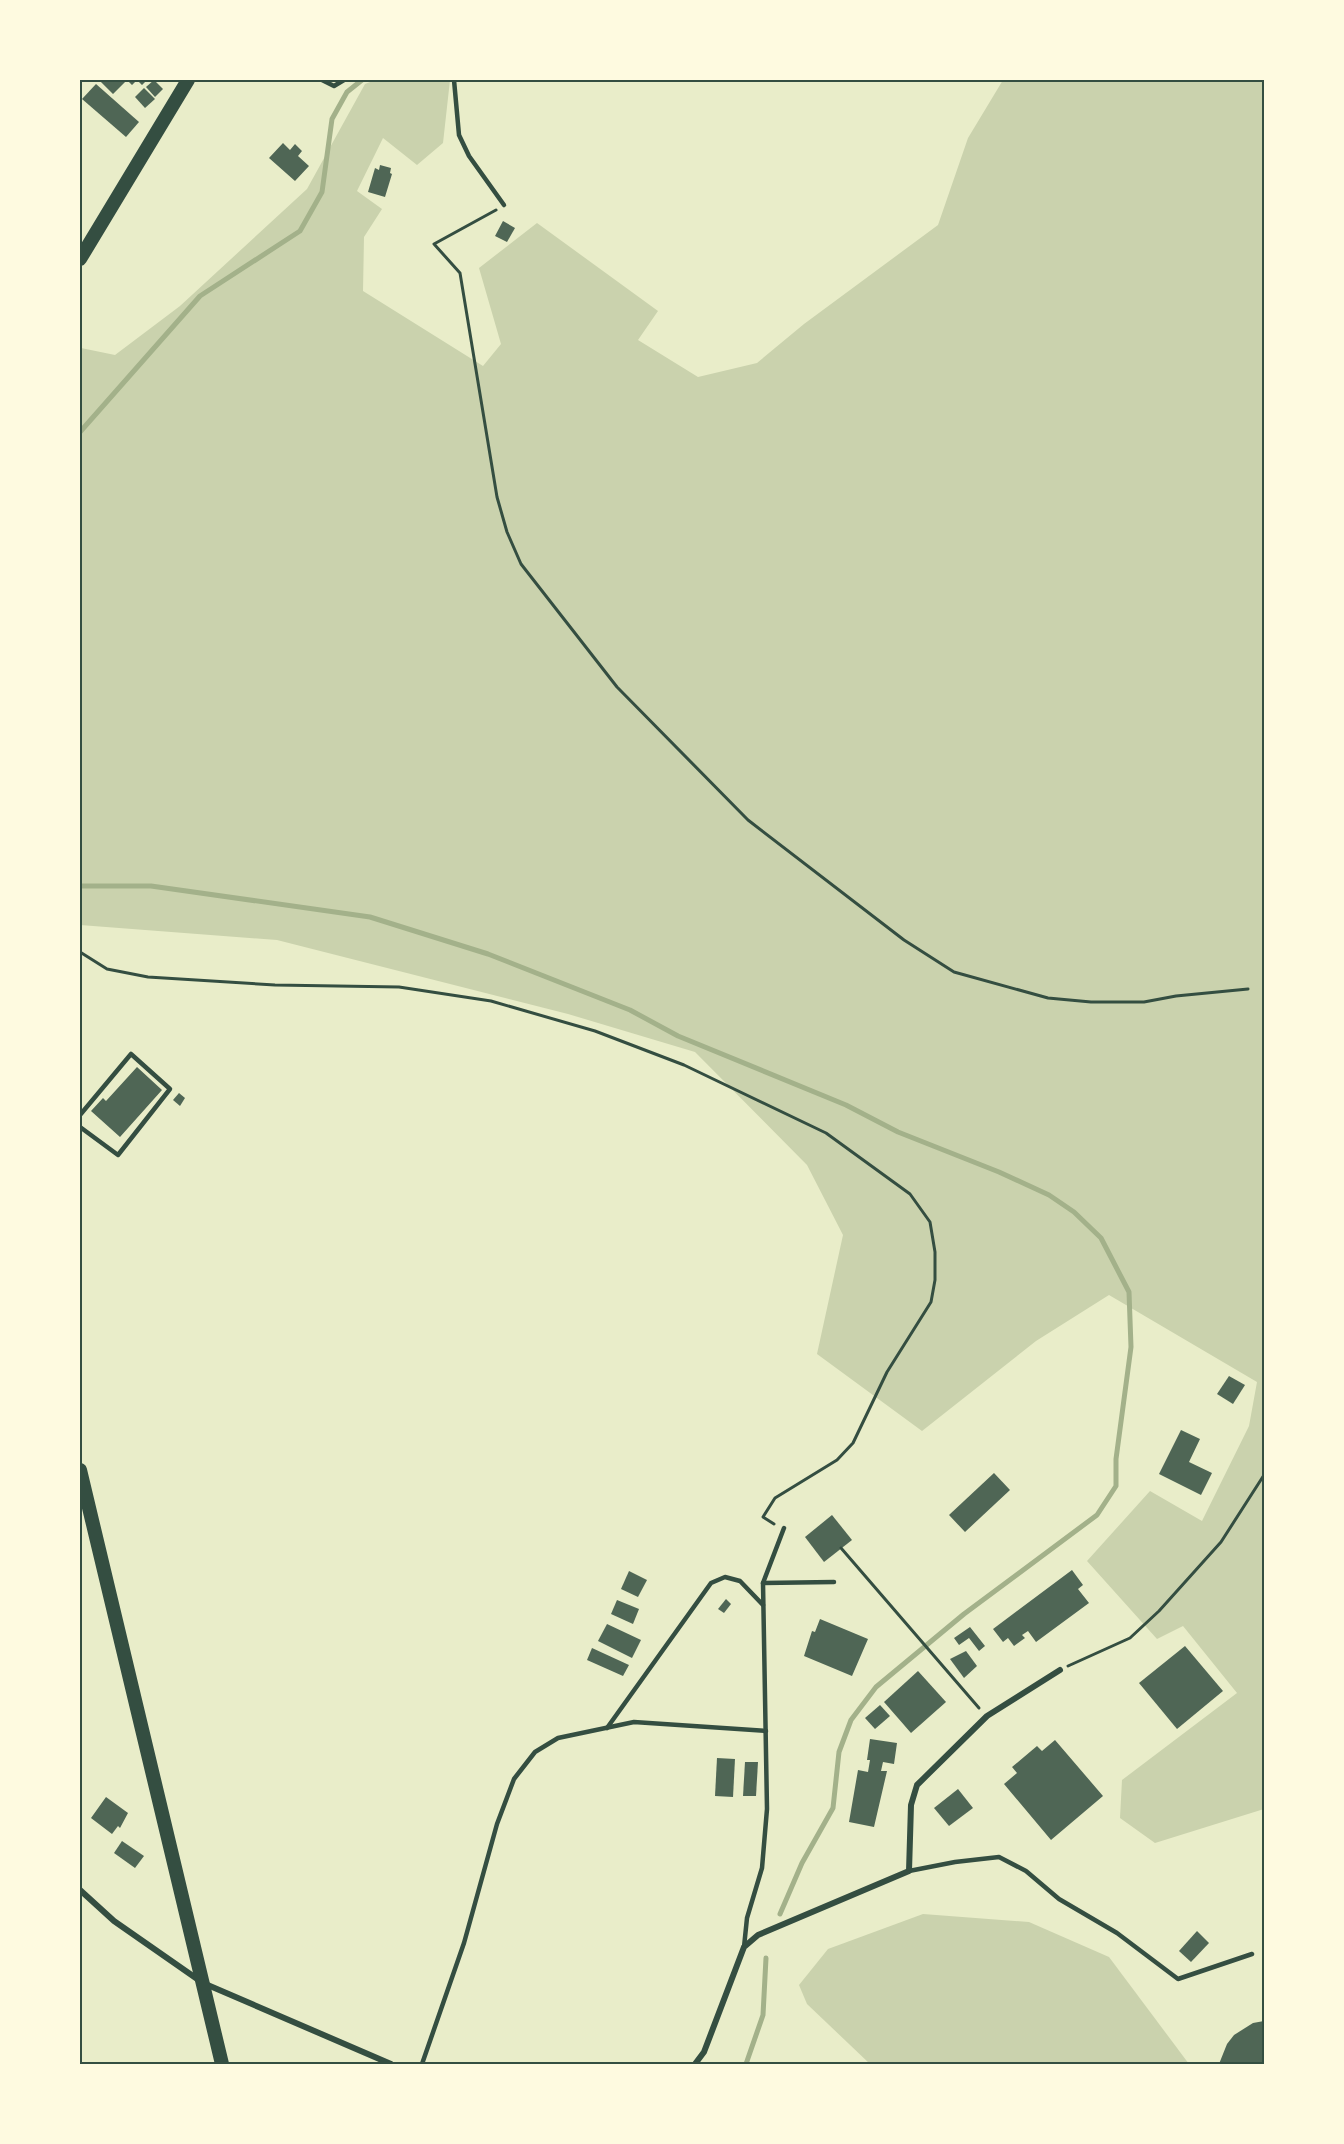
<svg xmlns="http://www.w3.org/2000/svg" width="1344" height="2144" font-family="Karla,sans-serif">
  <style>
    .green { fill: #cad2ad }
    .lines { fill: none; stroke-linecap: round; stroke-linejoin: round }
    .stream { stroke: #a3b18a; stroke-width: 5 }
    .building { fill: #4f6655 }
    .path { stroke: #344e41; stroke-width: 3 }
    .service { stroke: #344e41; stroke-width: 4.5 }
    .minor { stroke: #344e41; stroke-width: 6 }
    .primary { stroke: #344e41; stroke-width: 14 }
    .neatline { fill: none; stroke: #344e41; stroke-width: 2 }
  </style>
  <rect width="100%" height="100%" fill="#e9edc9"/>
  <g class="green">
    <path d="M 375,80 L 450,80 L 443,143 L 417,165 L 383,138 L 357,191 L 382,209 L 364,237 L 363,291 L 483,366 L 501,344 L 479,268 L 537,223 L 658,311 L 638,340 L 698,377 L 757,363 L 804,324 L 938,225 L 968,138 L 1003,80 L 1264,80 L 1264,1809 L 1155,1843 L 1120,1818 L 1122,1780 L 1237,1693 L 1183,1626 L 1157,1639 L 1087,1561 L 1150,1491 L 1202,1521 L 1249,1426 L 1257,1382 L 1109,1295 L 1036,1341 L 922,1431 L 817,1354 L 843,1235 L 807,1165 L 695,1052 L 568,1014 L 277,940 L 80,925 L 80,351 L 81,348 L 115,355 L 180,306 L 307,189 L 365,84 Z"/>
    <path d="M 923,1914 L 1029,1922 L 1109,1957 L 1189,2064 L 870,2064 L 807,2004 L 799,1985 L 828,1949 Z"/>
  </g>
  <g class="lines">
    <g class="stream">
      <path d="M 80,432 L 200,296 L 300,231 L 322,192 L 332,119 L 347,92 L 362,80"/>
      <path d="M 80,886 L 151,886 L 370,917 L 488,954 L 630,1010 L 678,1036 L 846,1105 L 898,1132 L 999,1172 L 1049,1195 L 1074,1212 L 1101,1238 L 1129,1292 L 1131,1347 L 1116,1459 L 1116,1486 L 1097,1515 L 964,1614 L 876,1687 L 851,1720 L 839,1752 L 833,1808 L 802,1863 L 780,1914"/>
      <path d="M 746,2064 L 763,2015 L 766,1958"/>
    </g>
  </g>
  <g class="building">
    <path d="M 99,80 L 147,80 L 142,85 L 137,80 L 132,85 L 127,80 L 113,94 Z"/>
    <path d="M 154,80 L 163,89 L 155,97 L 146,87 Z"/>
    <path d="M 96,84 L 139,122 L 126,137 L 82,99 Z"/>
    <path d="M 144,88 L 155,99 L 145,108 L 135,97 Z"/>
    <path d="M 283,143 L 290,150 L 295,144 L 302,151 L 298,156 L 309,166 L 295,181 L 269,158 Z"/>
    <path d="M 380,165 L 391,168 L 390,173 L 392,174 L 385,197 L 368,192 L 375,168 L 379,170 Z"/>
    <path d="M 503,221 L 515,228 L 507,242 L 495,236 Z"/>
    <path d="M 137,1067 L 162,1090 L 120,1137 L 91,1111 L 103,1098 L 106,1101 Z"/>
    <path d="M 179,1093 L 185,1098 L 180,1106 L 173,1100 Z"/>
    <path d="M 1229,1376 L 1245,1385 L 1233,1404 L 1217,1394 Z"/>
    <path d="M 1181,1430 L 1200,1439 L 1189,1462 L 1212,1473 L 1201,1495 L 1159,1474 Z"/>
    <path d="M 994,1473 L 1010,1490 L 965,1532 L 949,1515 Z"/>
    <path d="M 832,1515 L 852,1540 L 824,1562 L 805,1537 Z"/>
    <path d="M 1072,1570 L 1083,1585 L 1078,1589 L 1089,1603 L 1036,1642 L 1028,1631 L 1022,1635 L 1025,1638 L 1014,1646 L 1008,1638 L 1003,1642 L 993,1629 Z"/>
    <path d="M 629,1571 L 647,1580 L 638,1597 L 621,1589 Z"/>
    <path d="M 726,1599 L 731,1604 L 724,1613 L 718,1609 Z"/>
    <path d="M 617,1600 L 639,1609 L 633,1624 L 611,1614 Z"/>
    <path d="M 820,1619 L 868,1639 L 852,1676 L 804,1656 L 812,1631 L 815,1632 Z"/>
    <path d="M 607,1624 L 641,1640 L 632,1658 L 598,1641 Z"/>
    <path d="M 970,1627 L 985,1646 L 979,1651 L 969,1638 L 959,1645 L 954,1638 Z"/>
    <path d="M 1185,1646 L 1223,1691 L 1177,1729 L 1139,1683 Z"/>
    <path d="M 592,1648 L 629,1665 L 623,1676 L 587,1660 Z"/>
    <path d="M 966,1651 L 977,1666 L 964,1678 L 950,1659 Z"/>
    <path d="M 918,1671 L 946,1702 L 911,1733 L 884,1702 Z"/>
    <path d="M 880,1705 L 890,1716 L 875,1729 L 865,1718 Z"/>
    <path d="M 870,1739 L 897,1743 L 894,1764 L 883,1762 L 881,1771 L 887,1771 L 874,1827 L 849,1822 L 858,1770 L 868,1772 L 870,1760 L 867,1760 Z"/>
    <path d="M 1055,1740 L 1103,1796 L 1051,1840 L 1004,1784 L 1017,1773 L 1012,1767 L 1037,1746 L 1042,1751 Z"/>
    <path d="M 717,1758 L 735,1759 L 733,1797 L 715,1796 Z"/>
    <path d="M 745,1762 L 758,1762 L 756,1796 L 743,1796 Z"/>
    <path d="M 958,1789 L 973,1808 L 949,1826 L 934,1808 Z"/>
    <path d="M 106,1797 L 128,1813 L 120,1828 L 118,1826 L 112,1834 L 91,1818 Z"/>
    <path d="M 122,1841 L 144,1856 L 135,1868 L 114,1853 Z"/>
    <path d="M 1197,1931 L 1209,1943 L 1191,1962 L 1179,1951 Z"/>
    <path d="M 1264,2021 L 1264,2064 L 1219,2064 L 1227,2044 L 1234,2035 L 1253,2023 Z"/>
  </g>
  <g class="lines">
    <g class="path">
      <path d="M 496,210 L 434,244 L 460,273 L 497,497 L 507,532 L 521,564 L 617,687 L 748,820 L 904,940 L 954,972 L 1048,998 L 1091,1002 L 1144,1002 L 1176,996 L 1248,989"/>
      <path d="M 80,952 L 107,969 L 148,977 L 275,985 L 399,987 L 491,1001 L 595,1031 L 684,1065 L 826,1133 L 910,1194 L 930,1222 L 935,1252 L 935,1280 L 931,1302 L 887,1372 L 853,1443 L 837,1460 L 775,1498 L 763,1517 L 774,1524"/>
      <path d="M 841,1548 L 979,1708"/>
      <path d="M 1068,1666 L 1130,1638 L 1159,1611 L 1221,1542 L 1264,1475"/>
    </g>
    <g class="service">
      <path d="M 322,80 L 334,86 L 344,80"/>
      <path d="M 454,80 L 459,135 L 469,156 L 504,205"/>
      <path d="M 80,1115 L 131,1054 L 170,1089 L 118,1155 L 80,1127"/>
      <path d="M 763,1583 L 784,1528"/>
      <path d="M 607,1728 L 711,1583 L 725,1577 L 740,1581 L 763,1605"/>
      <path d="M 909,1871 L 955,1862 L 999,1857 L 1026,1871 L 1059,1899 L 1117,1933 L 1178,1979 L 1252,1954"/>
      <path d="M 744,1947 L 747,1918 L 762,1868 L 767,1809 L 763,1583 L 834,1582"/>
      <path d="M 422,2064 L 464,1943 L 497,1824 L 514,1779 L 535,1752 L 558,1738 L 634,1722 L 766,1731"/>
    </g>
    <g class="minor">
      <path d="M 80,1890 L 114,1921 L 203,1983 L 391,2064"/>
      <path d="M 695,2064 L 704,2052 L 744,1947 L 758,1935 L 909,1871 L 911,1805 L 917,1785 L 987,1716 L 1060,1670"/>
    </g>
    <g class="primary">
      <path d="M 80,259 L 188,80"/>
      <path d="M 80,1470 L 222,2064"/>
    </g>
  </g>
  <rect width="1344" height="2144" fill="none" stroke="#fefae0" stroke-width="162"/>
  <rect x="81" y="81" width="1182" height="1982" class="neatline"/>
</svg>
